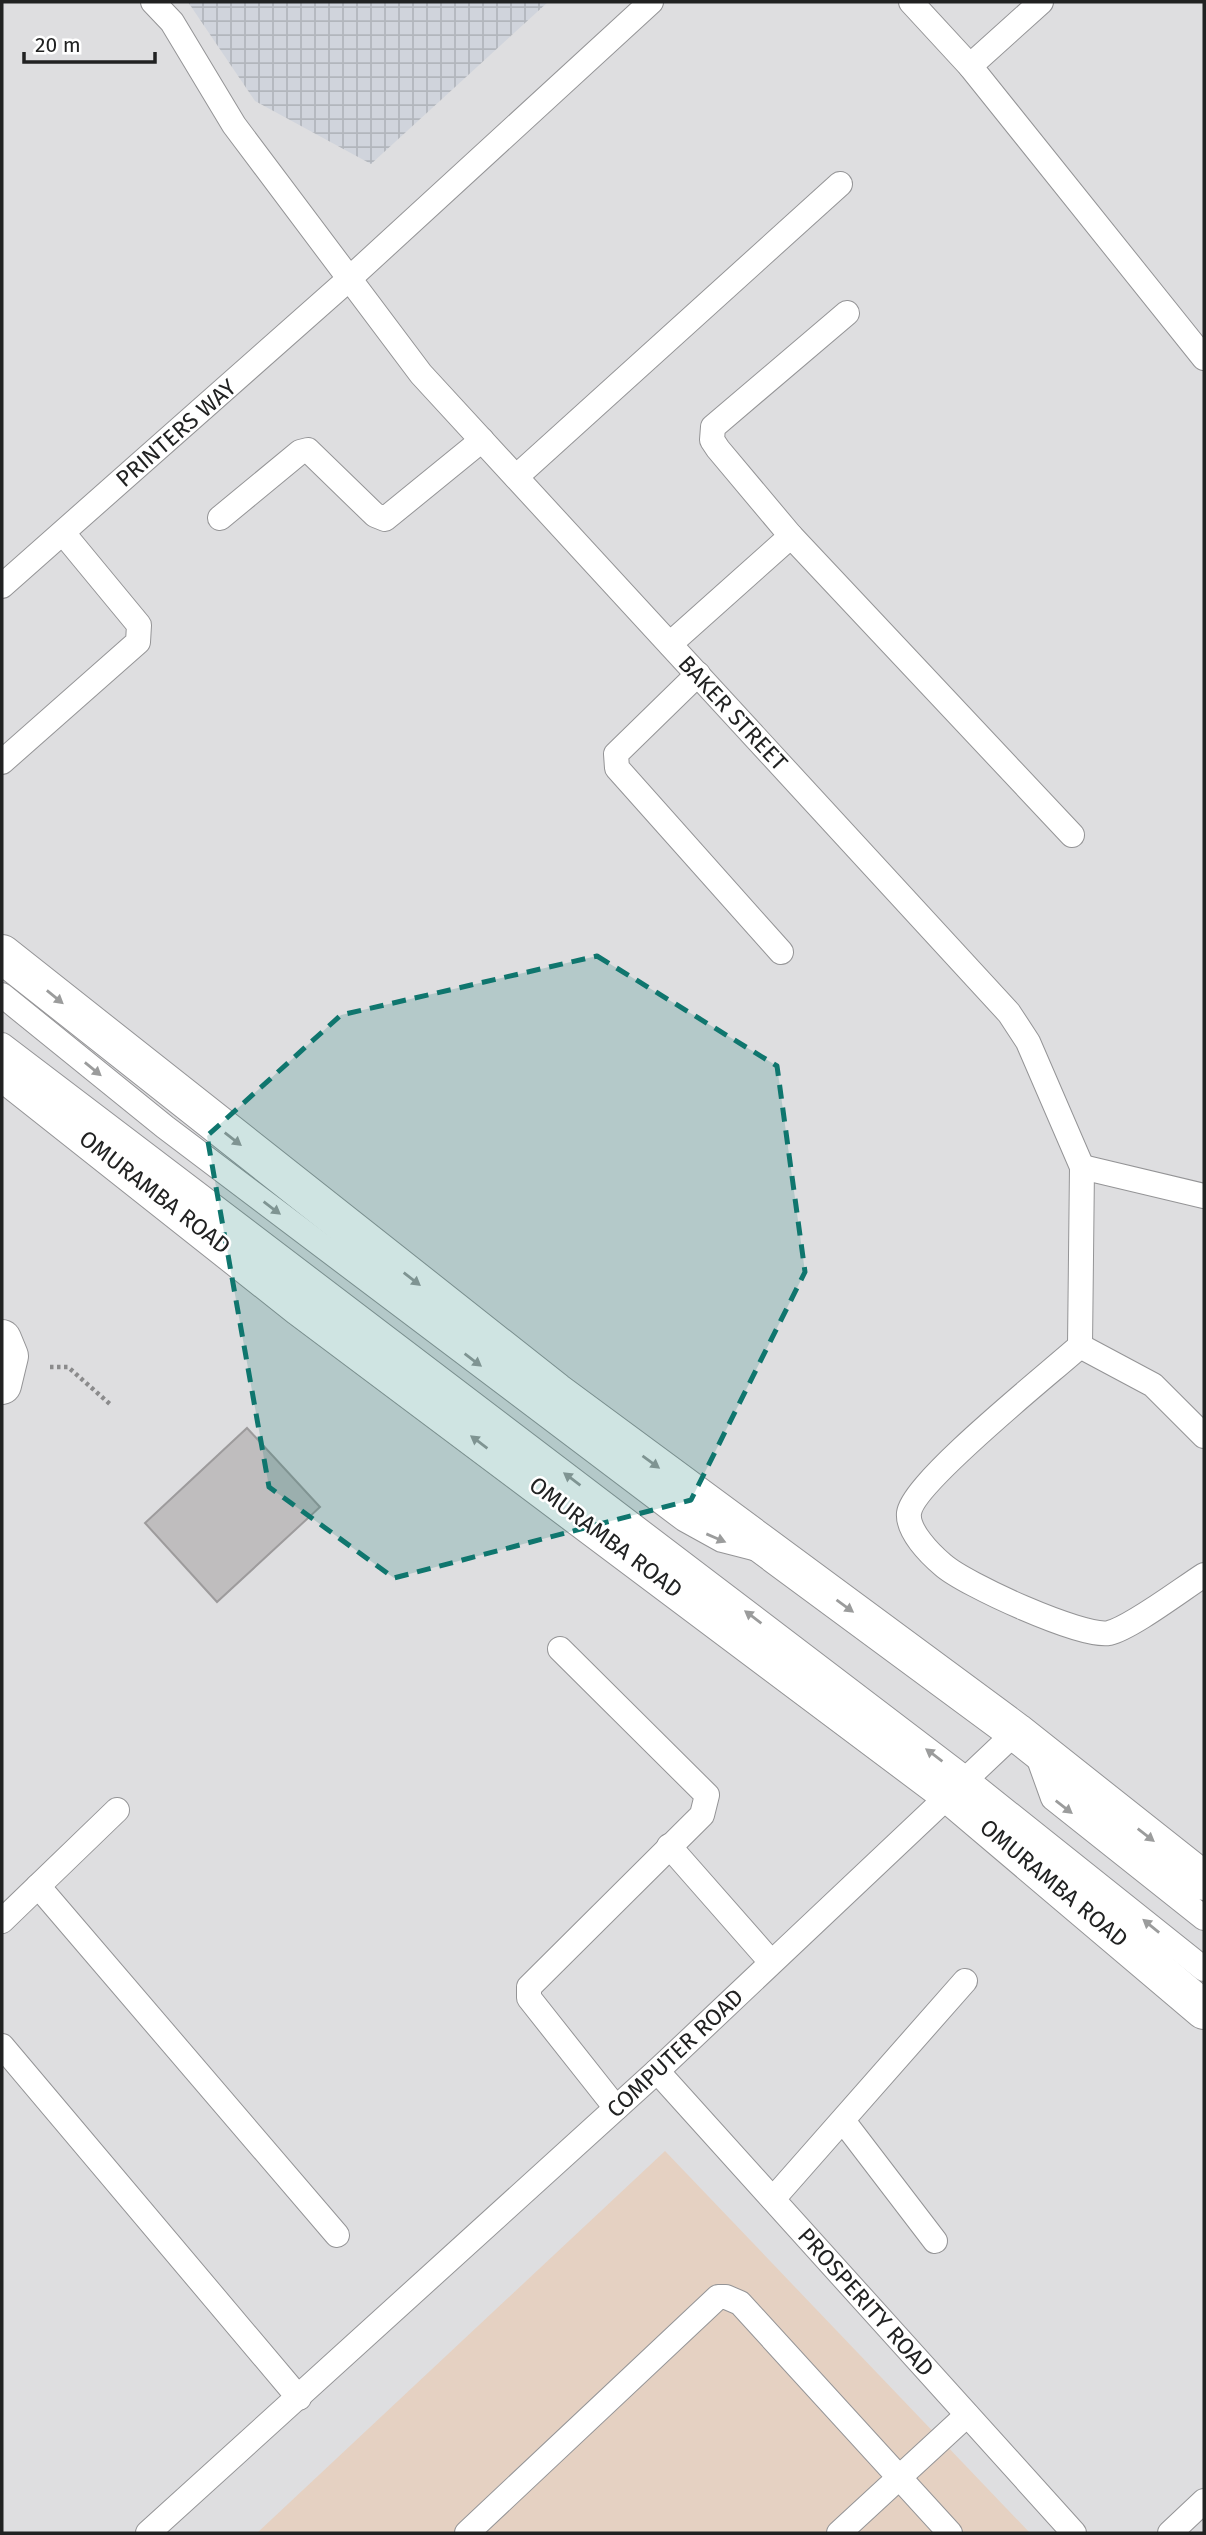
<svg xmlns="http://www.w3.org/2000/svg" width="1206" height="2535" font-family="'Fira Sans',sans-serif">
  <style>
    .commercial { fill: #e5d1c2 }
    .industrial { fill: url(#industrial-grid) }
    .building { fill: #bfbdbe; stroke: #9d9b9c; stroke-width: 2 }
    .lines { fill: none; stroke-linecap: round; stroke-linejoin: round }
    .lane-casing { stroke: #949496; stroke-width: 26 }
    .street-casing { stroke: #949496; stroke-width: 40 }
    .secondary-casing { stroke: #949496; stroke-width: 40 }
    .path { stroke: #8b8b8c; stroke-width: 4.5; stroke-dasharray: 3.5 3.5; stroke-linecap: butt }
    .lane { stroke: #fff; stroke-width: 24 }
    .street { stroke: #fff; stroke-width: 38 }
    .secondary { stroke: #fff; stroke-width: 38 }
    .oneway { fill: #9b9c9c }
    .marked { fill: #0f766e; fill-opacity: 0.2; stroke: #0f766e; stroke-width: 5; stroke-dasharray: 14 9; stroke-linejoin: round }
    .labels { text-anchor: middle; stroke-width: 5; stroke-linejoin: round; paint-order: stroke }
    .street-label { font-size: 23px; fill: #212222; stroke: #fff }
  </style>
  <defs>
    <pattern id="industrial-grid" width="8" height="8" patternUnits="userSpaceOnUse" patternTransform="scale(1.75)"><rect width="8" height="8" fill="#d0d4dc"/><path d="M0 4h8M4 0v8" fill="none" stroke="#b2b6bc"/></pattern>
  </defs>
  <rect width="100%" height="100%" fill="#dedee0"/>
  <path class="commercial" d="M 665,2151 L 1030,2533 L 257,2533 Z"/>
  <path class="industrial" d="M 188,2 L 548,2 L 371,164 L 255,101 Z"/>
  <path class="building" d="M 247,1428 L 320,1507 L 217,1602 L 145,1523 Z"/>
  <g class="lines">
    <defs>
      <g id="lane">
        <path d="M 153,2 L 172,22 L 234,125 L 421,374 L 1009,1013 L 1028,1042 L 1082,1167 L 1080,1346 C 1050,1373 913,1482 909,1513 C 907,1531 930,1554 943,1565 C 964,1584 1082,1638 1109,1633 C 1131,1628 1182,1589 1204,1575"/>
        <path d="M 911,2 L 970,66 L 1204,358"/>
        <path d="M 970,66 L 1041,2"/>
        <path d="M 516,477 L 840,184"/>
        <path d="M 220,518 L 300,452 L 308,450 L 375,515 L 385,519 L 482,440"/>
        <path d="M 791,536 L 718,449 L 712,440 L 713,427 L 847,313"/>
        <path d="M 2,586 L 349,279 L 651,2"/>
        <path d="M 670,644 L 791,536 L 1072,835"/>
        <path d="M 698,674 L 616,754 L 617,768 L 781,952"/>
        <path d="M 2,762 L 138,642 L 139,625 L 63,533"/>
        <path d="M 2,995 L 165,1127 L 684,1519 L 722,1540 L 757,1549"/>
        <path d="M 2,1045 L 966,1779 L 1204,1969"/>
        <path d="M 1082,1167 L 1204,1196"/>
        <path d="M 1080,1346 L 1153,1385 L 1204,1436"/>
        <path d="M 560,1649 L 707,1795 L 702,1815 L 529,1987 L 529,1998 L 616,2108"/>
        <path d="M 1035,1748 L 1053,1798 L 1204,1918"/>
        <path d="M 669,1846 L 771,1962"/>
        <path d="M 38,1886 L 337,2235"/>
        <path d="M 2,1921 L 117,1810"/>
        <path d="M 2,2046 L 299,2398"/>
        <path d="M 657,2071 L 1074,2533"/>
        <path d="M 844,2122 L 935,2241"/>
        <path d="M 773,2199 L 965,1981"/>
        <path d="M 148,2533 L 657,2071 L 1016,1732"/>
        <path d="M 467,2533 L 718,2297 L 726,2297 L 740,2303 L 950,2533"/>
        <path d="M 839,2533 L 967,2415"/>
        <path d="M 1170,2533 L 1204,2501"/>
      </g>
      <path id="street" d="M 2,1339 L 9,1356 L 2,1385"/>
      <g id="secondary">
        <path d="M 2,954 L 556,1392 L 1016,1732 L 1204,1881"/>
        <path d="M 2,1071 L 300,1307 L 949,1794 L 1204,2010"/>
      </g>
    </defs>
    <use href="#lane" class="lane-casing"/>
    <use href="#street" class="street-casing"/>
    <use href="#secondary" class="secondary-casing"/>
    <path class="path" d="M 50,1367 L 68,1367 L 111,1405"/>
    <use href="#lane" class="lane"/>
    <use href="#street" class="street"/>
    <use href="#secondary" class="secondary"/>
  </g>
  <defs><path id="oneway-solid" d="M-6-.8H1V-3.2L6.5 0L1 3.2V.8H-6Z" transform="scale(1.75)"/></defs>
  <g class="oneway">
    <use href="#oneway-solid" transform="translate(55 997) rotate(39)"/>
    <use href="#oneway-solid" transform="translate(93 1069) rotate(39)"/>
    <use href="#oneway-solid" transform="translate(233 1139) rotate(38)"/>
    <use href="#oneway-solid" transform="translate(272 1208) rotate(37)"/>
    <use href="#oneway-solid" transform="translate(412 1279) rotate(38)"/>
    <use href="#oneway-solid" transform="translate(473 1360) rotate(37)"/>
    <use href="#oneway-solid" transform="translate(479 1442) rotate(-143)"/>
    <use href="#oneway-solid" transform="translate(651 1462) rotate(36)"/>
    <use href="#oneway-solid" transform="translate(572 1479) rotate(-143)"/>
    <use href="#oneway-solid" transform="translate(716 1538) rotate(23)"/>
    <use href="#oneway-solid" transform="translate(845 1606) rotate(36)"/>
    <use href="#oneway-solid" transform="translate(753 1617) rotate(-143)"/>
    <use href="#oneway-solid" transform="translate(934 1755) rotate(-143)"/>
    <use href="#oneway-solid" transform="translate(1064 1807) rotate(38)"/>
    <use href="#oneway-solid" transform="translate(1146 1835) rotate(38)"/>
    <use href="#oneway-solid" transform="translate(1151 1926) rotate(-141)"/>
  </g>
  <path class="marked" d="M 597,956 L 777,1066 L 805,1272 L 691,1500 L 394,1578 L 269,1487 L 207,1136 L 341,1015 Z"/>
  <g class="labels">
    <g class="street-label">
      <text transform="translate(176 433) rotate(-41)" y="8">PRINTERS WAY</text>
      <text transform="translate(733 713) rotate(47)" y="8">BAKER STREET</text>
      <text transform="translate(155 1192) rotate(38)" y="8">OMURAMBA ROAD</text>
      <text transform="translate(606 1537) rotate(37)" y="8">OMURAMBA ROAD</text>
      <text transform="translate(1054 1883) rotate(40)" y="8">OMURAMBA ROAD</text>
      <text transform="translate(675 2053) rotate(-43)" y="8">COMPUTER ROAD</text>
      <text transform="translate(866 2302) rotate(48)" y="8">PROSPERITY ROAD</text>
    </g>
  </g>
  <rect width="1206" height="2535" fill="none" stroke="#212222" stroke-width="7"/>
  <path d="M24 52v10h131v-10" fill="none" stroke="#212222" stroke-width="3.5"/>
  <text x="35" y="52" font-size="21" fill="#212222" stroke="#ffffff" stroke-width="5" paint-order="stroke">20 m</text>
</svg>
